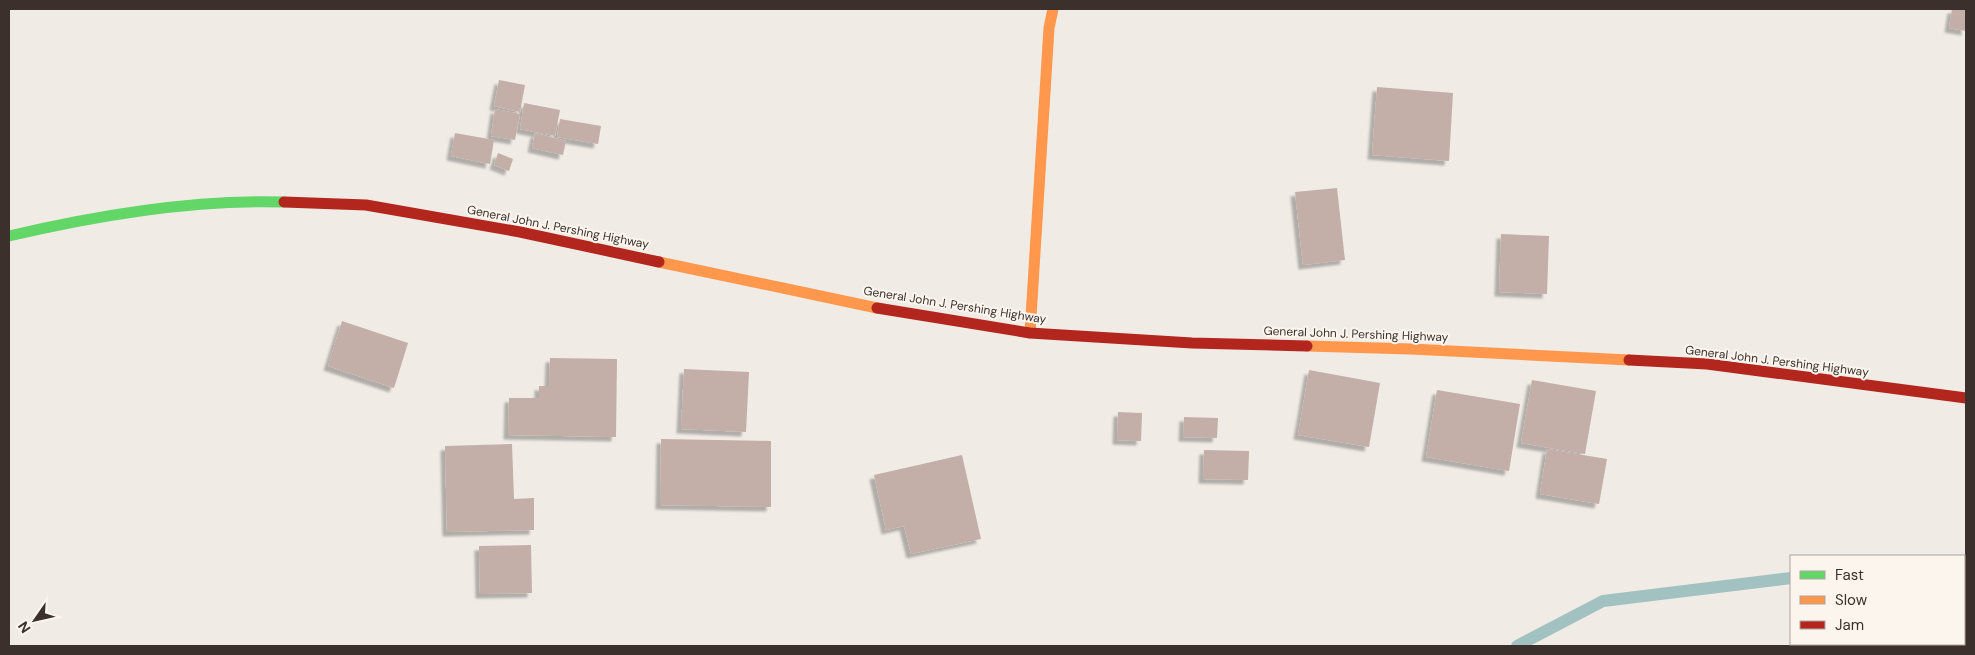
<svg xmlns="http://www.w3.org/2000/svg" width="1975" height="655" font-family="'DM Sans',sans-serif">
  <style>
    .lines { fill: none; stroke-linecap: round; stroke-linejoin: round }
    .stream { stroke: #a1c2c1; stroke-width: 12 }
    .building { fill: #c3afa7; filter: url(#shadow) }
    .fast { stroke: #63d668; stroke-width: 11 }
    .slow { stroke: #ff974d; stroke-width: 11 }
    .jam { stroke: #b3261e; stroke-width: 11 }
    .labels { text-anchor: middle; stroke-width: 4; stroke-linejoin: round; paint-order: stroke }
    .street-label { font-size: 12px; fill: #3b302b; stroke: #fbf5ee }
  </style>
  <defs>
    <filter id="shadow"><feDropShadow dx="-4.5" dy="4.5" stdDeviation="1" flood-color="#0004"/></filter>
  </defs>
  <rect width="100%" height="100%" fill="#f0ebe5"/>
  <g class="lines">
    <g class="stream">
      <path d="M 1964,566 L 1966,566"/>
      <path d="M 1517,646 L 1603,601 L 1791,578"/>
    </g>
  </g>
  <g class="building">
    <path d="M 1952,9 L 1966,9 L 1966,31 L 1949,28 Z"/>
    <path d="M 499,80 L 525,85 L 520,112 L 494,106 Z"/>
    <path d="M 1377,87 L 1453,93 L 1449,161 L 1372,155 Z"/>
    <path d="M 524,103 L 560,110 L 555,136 L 520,129 Z"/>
    <path d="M 495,109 L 520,114 L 515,140 L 491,136 Z"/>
    <path d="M 560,119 L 601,126 L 598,144 L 557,137 Z"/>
    <path d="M 455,133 L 494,140 L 490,164 L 451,156 Z"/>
    <path d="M 535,133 L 566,141 L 563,155 L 532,148 Z"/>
    <path d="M 498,153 L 513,159 L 509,171 L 494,165 Z"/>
    <path d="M 1337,188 L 1345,260 L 1303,265 L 1295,192 Z"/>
    <path d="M 1501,234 L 1549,236 L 1547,294 L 1499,292 Z"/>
    <path d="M 342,321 L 408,343 L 394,388 L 328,366 Z"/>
    <path d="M 550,358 L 617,359 L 616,437 L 508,435 L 509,398 L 539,398 L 539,386 L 549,386 Z"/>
    <path d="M 684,369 L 749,372 L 746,432 L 681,429 Z"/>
    <path d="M 1309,370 L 1380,383 L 1369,447 L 1298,435 Z"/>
    <path d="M 1532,380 L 1596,391 L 1585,454 L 1521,443 Z"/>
    <path d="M 1437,390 L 1520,404 L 1509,471 L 1426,457 Z"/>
    <path d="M 1118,412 L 1142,413 L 1141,441 L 1117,440 Z"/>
    <path d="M 1184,417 L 1218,418 L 1217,438 L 1183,437 Z"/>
    <path d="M 661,439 L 771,441 L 771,507 L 660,505 Z"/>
    <path d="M 512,444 L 514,499 L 534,498 L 534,530 L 447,532 L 445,446 Z"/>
    <path d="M 1547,449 L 1607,459 L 1599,504 L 1540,494 Z"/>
    <path d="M 1204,450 L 1249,451 L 1248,480 L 1203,479 Z"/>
    <path d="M 962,455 L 981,539 L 911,554 L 904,526 L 886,530 L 874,475 Z"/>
    <path d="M 531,545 L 532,593 L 480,594 L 479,546 Z"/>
  </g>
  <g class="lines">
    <path class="fast" d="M 9,236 C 98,215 192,199 284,202"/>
    <g class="slow">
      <path d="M 659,262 L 877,308"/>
      <path d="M 1030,333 L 1049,28 L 1053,9"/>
      <path d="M 1307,346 L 1411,349 L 1629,360"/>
    </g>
    <g class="jam">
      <path d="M 284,202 L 366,205 L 520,232 L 659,262"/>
      <path d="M 877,308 L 1030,333 L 1192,343 L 1307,346"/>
      <path d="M 1629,360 L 1707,364 L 1966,398"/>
    </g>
  </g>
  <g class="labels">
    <g class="street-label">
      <text transform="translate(558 227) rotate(11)" y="4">General John J. Pershing Highway</text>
      <text transform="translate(955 305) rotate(9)" y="4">General John J. Pershing Highway</text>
      <text transform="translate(1356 334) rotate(2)" y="4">General John J. Pershing Highway</text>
      <text transform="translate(1777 361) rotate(7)" y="4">General John J. Pershing Highway</text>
    </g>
  </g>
  <rect width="1975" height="655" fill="none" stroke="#3b302b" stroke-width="20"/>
  <rect x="1790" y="555" width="175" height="90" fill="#fbf5ee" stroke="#aea6a0"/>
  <rect x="1800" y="571" width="25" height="8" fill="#63d668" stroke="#aea6a0"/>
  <text x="1835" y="580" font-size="15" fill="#3b302b">Fast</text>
  <rect x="1800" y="596" width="25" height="8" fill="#ff974d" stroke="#aea6a0"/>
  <text x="1835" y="605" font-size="15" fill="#3b302b">Slow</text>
  <rect x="1800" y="621" width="25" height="8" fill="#b3261e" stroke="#aea6a0"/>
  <text x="1835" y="630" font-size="15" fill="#3b302b">Jam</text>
  <g transform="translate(35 620) rotate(236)" stroke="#fbf5ee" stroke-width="4" paint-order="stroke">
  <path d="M0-4L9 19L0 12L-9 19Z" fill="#3b302b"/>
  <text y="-8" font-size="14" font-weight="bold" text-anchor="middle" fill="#3b302b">N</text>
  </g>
</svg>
